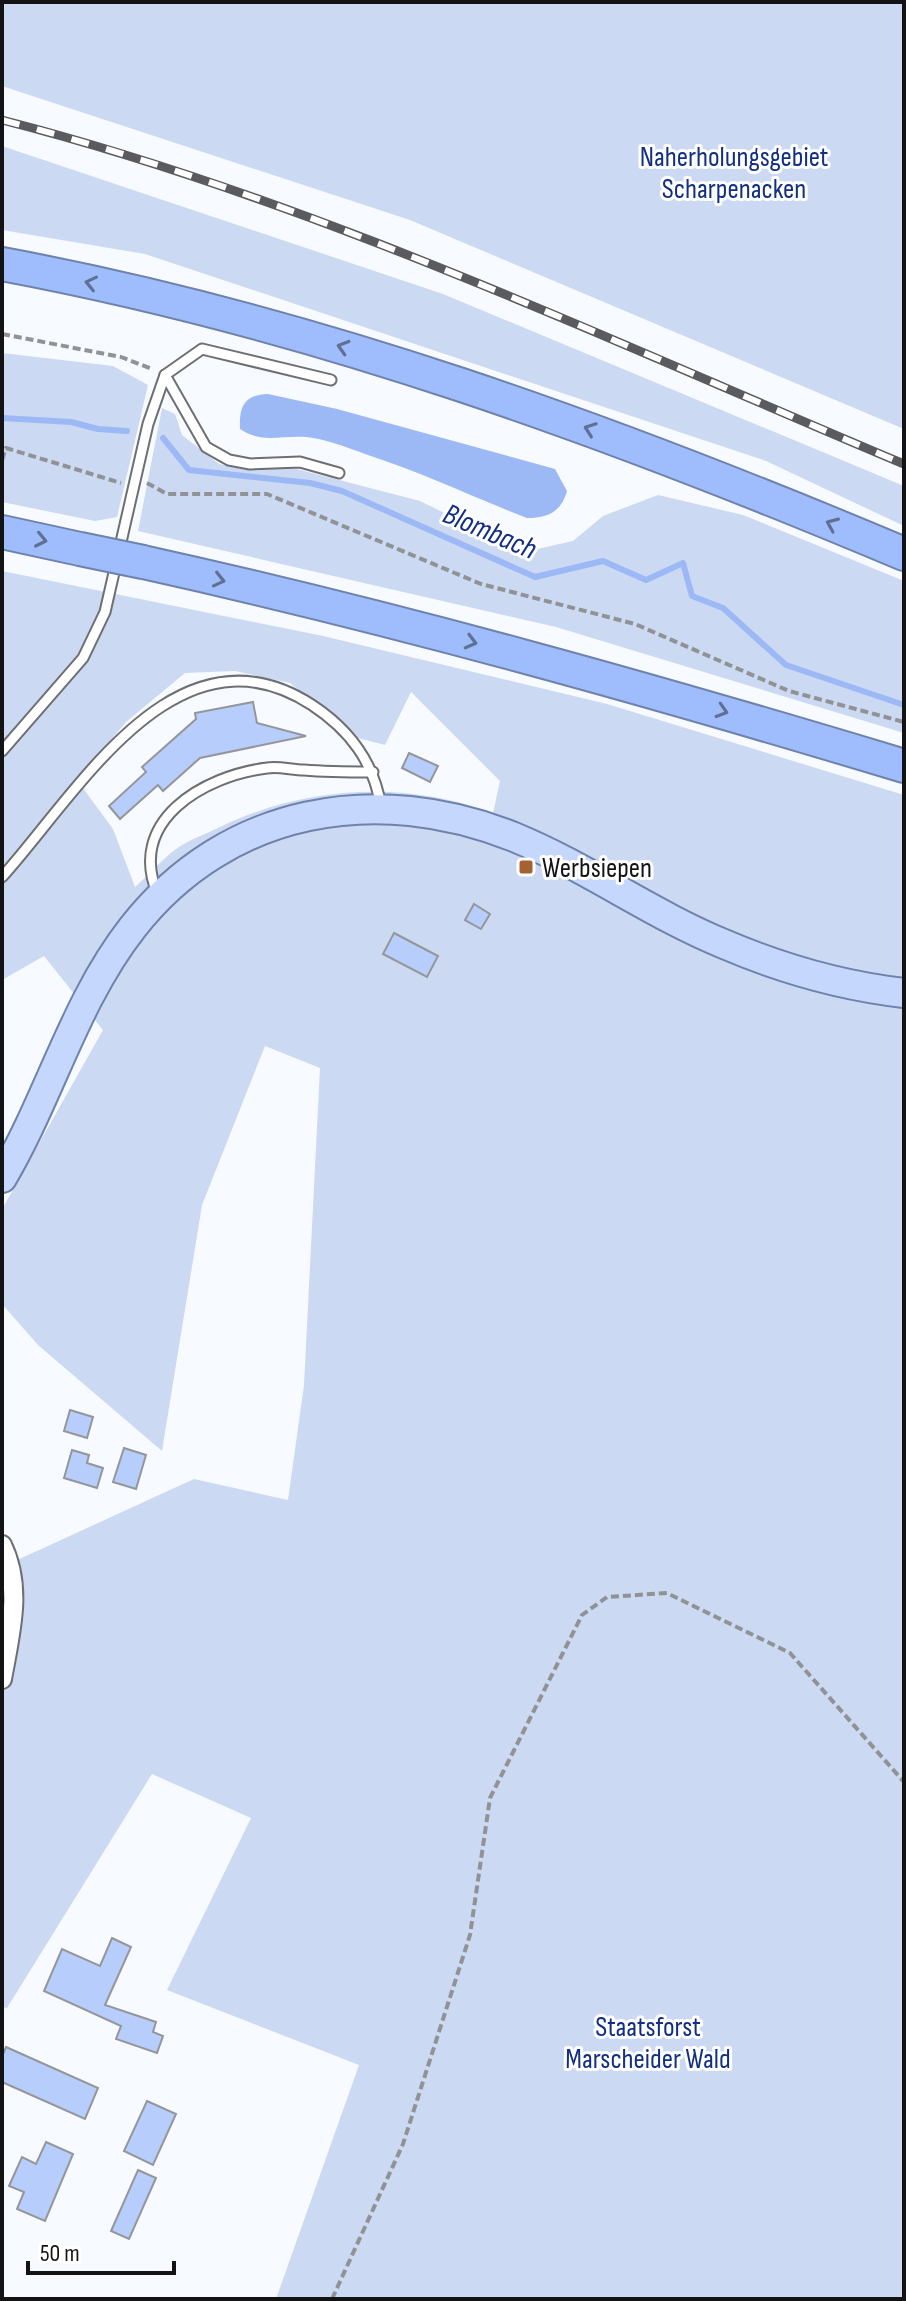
<svg xmlns="http://www.w3.org/2000/svg" width="906" height="2301" font-family="'Sofia Sans Condensed',sans-serif">
  <style>
    .green { fill: #ccd9f3; fill-rule: evenodd }
    .water { fill: #9cb9f6 }
    .lines { fill: none; stroke-linecap: round; stroke-linejoin: round }
    .stream { stroke: #9cb9f6; stroke-width: 6 }
    .building { fill: #b7cdfc; stroke: #94969a; stroke-width: 2 }
    .service-casing { stroke: #6d6f73; stroke-width: 13 }
    .minor-casing { stroke: #6d6f73; stroke-width: 22 }
    .primary-casing { stroke: #6e82ab; stroke-width: 32 }
    .motorway-casing { stroke: #6e82ab; stroke-width: 36 }
    .path { stroke: #909295; stroke-width: 4; stroke-dasharray: 8 4; stroke-linecap: butt }
    .service { stroke: #fff; stroke-width: 9 }
    .minor { stroke: #fff; stroke-width: 18 }
    .primary { stroke: #c5d7fd; stroke-width: 28 }
    .motorway { stroke: #9fbdfc; stroke-width: 32 }
    .rail-casing { stroke: #5a5b5e; stroke-width: 9 }
    .rail { stroke: #fff; stroke-width: 6; stroke-dasharray: 18; stroke-linecap: butt }
    .motorway-bridge-casing { stroke: #6e82ab; stroke-width: 36; stroke-linecap: butt }
    .motorway-bridge { stroke: #9fbdfc; stroke-width: 32 }
    .oneway { stroke: #607094 }
    .poi-dot { fill: #a46230; stroke: #fff; stroke-width: 3 }
    .labels { text-anchor: middle; stroke-width: 6; stroke-linejoin: round; paint-order: stroke }
    .park-label { font-size: 28px; fill: #122f83; stroke: #fff }
    .poi-label { font-size: 28px; fill: #131315; stroke: #fff; text-anchor: start }
    .water-label { font-size: 30px; font-style: italic; fill: #122f83; stroke: #fff }
  </style>
  <rect width="100%" height="100%" fill="#f7faff"/>
  <g class="green">
    <path d="M 2,2 L 904,2 L 904,429 L 410,220 L 2,86 Z"/>
    <path d="M 2,146 L 443,294 L 904,486 L 904,526 L 766,461 L 145,254 L 2,230 Z"/>
    <path d="M 2,353 L 113,366 L 148,385 L 117,517 L 95,521 L 2,502 Z"/>
    <path d="M 162,408 L 175,414 L 182,435 L 219,464 L 247,470 L 289,467 L 420,501 L 524,552 L 573,541 L 603,516 L 658,495 L 743,515 L 904,581 L 904,733 L 556,627 L 138,531 Z"/>
    <path d="M 2,571 L 323,636 L 607,704 L 904,795 L 904,2299 L 276,2299 L 359,2065 L 167,1990 L 251,1818 L 152,1774 L 7,2008 L 2,2007 L 2,1567 L 194,1479 L 288,1500 L 304,1385 L 320,1068 L 265,1046 L 202,1205 L 162,1451 L 38,1345 L 2,1304 L 2,1209 L 103,1030 L 44,956 L 2,980 ZM 235,671 L 290,683 L 358,738 L 385,745 L 411,692 L 500,781 L 493,813 C 404,780 305,786 220,827 C 206,834 188,840 176,849 C 161,860 149,875 135,887 L 113,829 L 77,780 L 126,722 L 185,673 Z"/>
  </g>
  <path class="water" d="M 268,394 L 337,409 L 555,469 L 567,491 C 561,512 548,518 527,518 C 473,497 421,472 365,454 C 346,447 326,439 306,437 C 281,435 262,444 240,429 C 239,406 244,395 268,394 Z"/>
  <g class="lines">
    <g class="stream">
      <path d="M 2,418 L 71,422 L 98,429 L 127,431"/>
      <path d="M 163,438 L 189,470 L 310,483 L 342,491 L 535,577 L 603,561 L 646,580 L 683,563 L 692,596 L 723,608 L 786,665 L 904,705"/>
    </g>
  </g>
  <g class="building">
    <path d="M 253,702 L 257,723 L 306,736 L 200,758 L 163,791 L 158,785 L 120,819 L 109,806 L 146,772 L 142,767 L 196,719 L 195,713 Z"/>
    <path d="M 409,753 L 438,766 L 430,782 L 402,768 Z"/>
    <path d="M 474,904 L 490,914 L 481,929 L 465,920 Z"/>
    <path d="M 394,933 L 438,956 L 427,977 L 383,954 Z"/>
    <path d="M 70,1410 L 93,1417 L 87,1438 L 64,1431 Z"/>
    <path d="M 124,1448 L 146,1455 L 136,1489 L 113,1482 Z"/>
    <path d="M 72,1450 L 89,1455 L 87,1463 L 103,1468 L 97,1488 L 64,1478 Z"/>
    <path d="M 112,1938 L 131,1947 L 105,2005 L 156,2022 L 153,2032 L 163,2036 L 157,2053 L 116,2039 L 121,2026 L 44,1991 L 62,1949 L 100,1966 Z"/>
    <path d="M 6,2047 L 98,2088 L 85,2119 L 2,2082 L 2,2057 Z"/>
    <path d="M 147,2101 L 176,2114 L 153,2165 L 124,2151 Z"/>
    <path d="M 46,2142 L 73,2154 L 45,2221 L 17,2209 L 24,2192 L 9,2186 L 22,2157 L 36,2164 Z"/>
    <path d="M 138,2170 L 156,2178 L 129,2239 L 111,2231 Z"/>
  </g>
  <g class="lines">
    <defs>
      <g id="service">
        <path d="M 165,375 L 206,447 L 229,460 L 250,464 L 300,462 L 339,473"/>
        <path d="M 2,751 L 83,658 L 105,612 L 148,424 L 165,375 L 202,349 L 331,380"/>
        <path d="M 2,877 C 78,793 177,617 312,705 C 350,730 374,762 381,807"/>
        <path d="M 158,895 C 126,821 203,776 267,768 C 279,766 292,770 304,770 C 327,772 350,772 373,772"/>
      </g>
      <path id="minor" d="M 2,1545 C 23,1588 10,1634 2,1679"/>
      <path id="primary" d="M 2,1178 C 50,1097 74,1002 133,927 C 227,807 377,782 514,837 C 587,867 651,914 724,944 C 780,968 843,986 904,993"/>
      <g id="motorway">
        <path d="M 2,264 C 314,322 612,431 904,554"/>
        <path d="M 2,532 L 80,549"/>
        <path d="M 143,562 C 400,619 652,690 904,766"/>
      </g>
    </defs>
    <use href="#service" class="service-casing"/>
    <use href="#minor" class="minor-casing"/>
    <use href="#primary" class="primary-casing"/>
    <use href="#motorway" class="motorway-casing"/>
    <g class="path">
      <path d="M 2,334 L 121,357 L 152,369"/>
      <path d="M 2,460 L 6,448 L 121,483"/>
      <path d="M 147,483 L 167,494 L 267,494 L 481,584 L 635,624 L 789,691 L 904,722"/>
      <path d="M 332,2299 L 403,2144 L 470,1935 L 490,1798 L 582,1615 L 607,1597 L 667,1593 L 790,1653 L 904,1782"/>
    </g>
    <use href="#service" class="service"/>
    <use href="#minor" class="minor"/>
    <use href="#primary" class="primary"/>
    <use href="#motorway" class="motorway"/>
    <defs>
      <path id="rail" d="M 2,120 C 314,200 608,340 904,464"/>
    </defs>
    <use href="#rail" class="rail-casing"/>
    <use href="#rail" class="rail"/>
    <defs>
      <path id="motorway-bridge" d="M 80,549 L 143,562"/>
    </defs>
    <use href="#motorway-bridge" class="motorway-bridge-casing"/>
    <use href="#motorway-bridge" class="motorway-bridge"/>
  </g>
  <defs><path id="oneway-chevron" d="M-2-3.5L2.5 0L-2 3.5" fill="none" stroke-width="1.6" stroke-linecap="round" stroke-linejoin="round" transform="scale(2)"/></defs>
  <g class="oneway">
    <use href="#oneway-chevron" transform="translate(91 283) rotate(-167)"/>
    <use href="#oneway-chevron" transform="translate(343 347) rotate(-163)"/>
    <use href="#oneway-chevron" transform="translate(590 429) rotate(-160)"/>
    <use href="#oneway-chevron" transform="translate(832 524) rotate(-157)"/>
    <use href="#oneway-chevron" transform="translate(41 540) rotate(12)"/>
    <use href="#oneway-chevron" transform="translate(219 580) rotate(13)"/>
    <use href="#oneway-chevron" transform="translate(471 642) rotate(15)"/>
    <use href="#oneway-chevron" transform="translate(722 711) rotate(17)"/>
  </g>
  <rect class="poi-dot" x="518" y="859" width="16" height="16" rx="4"/>
  <g class="labels">
    <g class="park-label">
      <text x="734" y="166">Naherholungsgebiet<tspan x="734" dy="32">Scharpenacken</tspan></text>
      <text x="648" y="2036">Staatsforst<tspan x="648" dy="32">Marscheider Wald</tspan></text>
    </g>
    <g class="poi-label">
      <text x="542" y="877">Werbsiepen</text>
    </g>
    <g class="water-label">
      <text transform="translate(490 531) rotate(23)" y="10">Blombach</text>
    </g>
  </g>
  <rect width="906" height="2301" fill="none" stroke="#131315" stroke-width="8"/>
  <path d="M28 2261v12h146v-12" fill="none" stroke="#131315" stroke-width="4"/>
  <text x="40" y="2261" font-size="24" fill="#131315" stroke="#ffffff" stroke-width="6" paint-order="stroke">50 m</text>
</svg>
